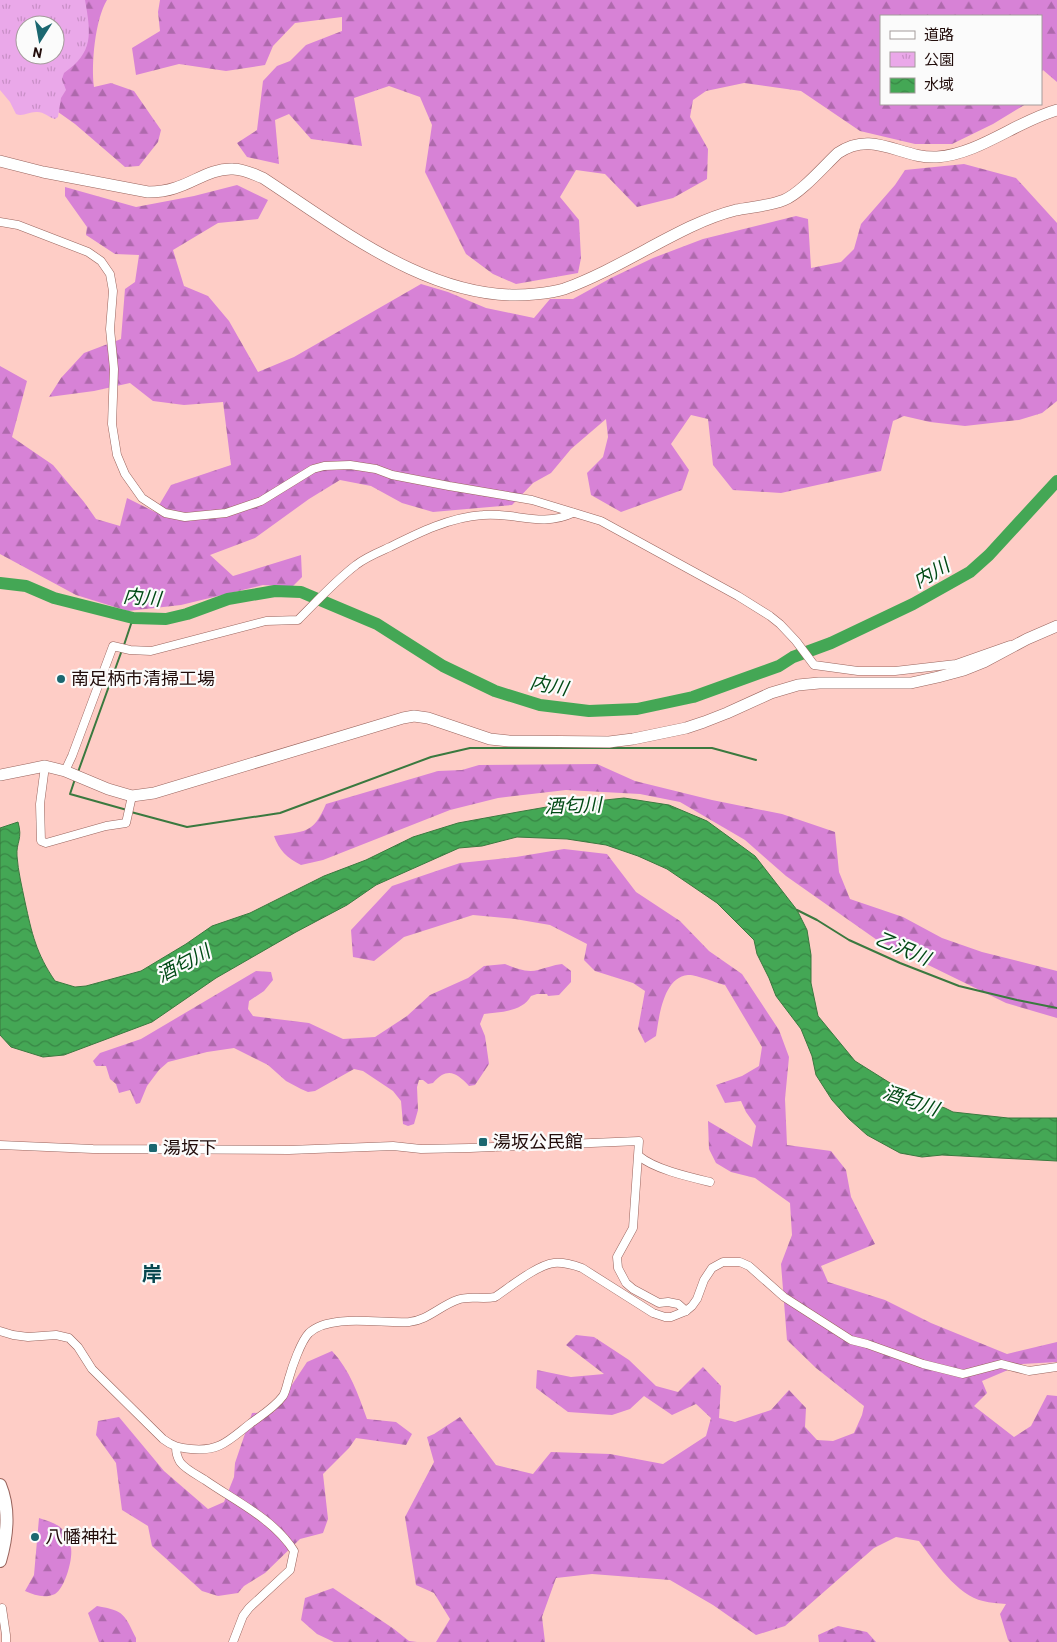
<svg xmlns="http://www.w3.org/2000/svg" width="1057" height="1642" font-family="Barlow,'Noto Sans JP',sans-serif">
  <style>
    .forest { fill: url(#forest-firs) }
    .park { fill: url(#park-tufts); fill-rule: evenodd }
    .water { fill: url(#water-waves); stroke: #3a793f }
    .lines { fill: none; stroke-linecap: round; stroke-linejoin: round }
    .stream { stroke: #3a793f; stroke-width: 2 }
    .river { stroke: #44a755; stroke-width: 12 }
    .street-casing { stroke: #99645d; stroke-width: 9 }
    .secondary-casing { stroke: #99645d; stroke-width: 12 }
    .primary-casing { stroke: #99645d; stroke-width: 14 }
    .street { stroke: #fff; stroke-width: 8 }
    .secondary { stroke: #fff; stroke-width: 11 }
    .primary { stroke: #fff; stroke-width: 12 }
    .poi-dot { fill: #1b6770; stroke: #fbfbfb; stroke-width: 2 }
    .labels { text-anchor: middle; stroke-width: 4.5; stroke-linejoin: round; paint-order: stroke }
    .poi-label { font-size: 18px; fill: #220d0b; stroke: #fbfbfb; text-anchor: start }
    .water-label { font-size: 19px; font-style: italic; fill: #004a15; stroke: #fbfbfb }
    .quarter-label { font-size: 20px; font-weight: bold; fill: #07474f; stroke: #fbfbfb }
  </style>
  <defs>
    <pattern id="forest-firs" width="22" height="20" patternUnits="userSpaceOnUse" patternTransform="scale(1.25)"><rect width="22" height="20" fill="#d782d6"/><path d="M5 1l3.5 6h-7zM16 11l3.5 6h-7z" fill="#ae69ac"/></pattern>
    <pattern id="park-tufts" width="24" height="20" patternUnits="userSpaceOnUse" patternTransform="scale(1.25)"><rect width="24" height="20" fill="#eaa8e9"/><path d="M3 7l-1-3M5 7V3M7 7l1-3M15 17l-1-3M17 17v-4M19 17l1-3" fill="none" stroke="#c88fc6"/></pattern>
    <pattern id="water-waves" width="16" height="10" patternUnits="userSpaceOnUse" patternTransform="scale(1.25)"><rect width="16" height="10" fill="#44a755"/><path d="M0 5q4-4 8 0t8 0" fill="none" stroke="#388645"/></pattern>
  </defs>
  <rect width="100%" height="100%" fill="#fecdc6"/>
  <g class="forest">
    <path d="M 22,0 L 107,0 C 95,20 91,64 94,87 L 111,83 L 134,91 L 161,130 L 158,142 L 139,166 L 125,167 L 75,124 L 44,102 L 25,55 L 55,55 L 55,25 Z"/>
    <path d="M 160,0 L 1057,0 L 1057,82 L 1043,70 L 1041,73 L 1041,16 L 881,16 L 881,104 L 1026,104 L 993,124 L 952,144 L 915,144 L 860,131 L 801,91 L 744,83 L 706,91 L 693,100 L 690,117 L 708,149 L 707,179 L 673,198 L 637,207 L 605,174 L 576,170 L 560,197 L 579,220 L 581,258 L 578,273 L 516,284 L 493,274 L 466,254 L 425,172 L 432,125 L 420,97 L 389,86 L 354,98 L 362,146 L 311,139 L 289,114 L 275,120 L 279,164 L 247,157 L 237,143 L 257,130 L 263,81 L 277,66 L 290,61 L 306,45 L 342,31 L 342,17 L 295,23 L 273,46 L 265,65 L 226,71 L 179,64 L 136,75 L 132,48 L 160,31 L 158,12 Z"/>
    <path d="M 964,164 L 1016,178 L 1057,223 L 1057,401 L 1042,413 L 1019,420 L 965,426 L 930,422 L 904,416 L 893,421 L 881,471 L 781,493 L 733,490 L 713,465 L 708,419 L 691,415 L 671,444 L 689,470 L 682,490 L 621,512 L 591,495 L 587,473 L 603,457 L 608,437 L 606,419 L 571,449 L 551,473 L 533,483 L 512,505 L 433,512 L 402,503 L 371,486 L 340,480 L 309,499 L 255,538 L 210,555 L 233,576 L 301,555 L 302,577 L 292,587 L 263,585 L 181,605 L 128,611 L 76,595 L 0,554 L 0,366 L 27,381 L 12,437 L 53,465 L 84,502 L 96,519 L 120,526 L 127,498 L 155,512 L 171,485 L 231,465 L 223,402 L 184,405 L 153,401 L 130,383 L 94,391 L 49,397 L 61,378 L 84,353 L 121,339 L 125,289 L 135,282 L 139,255 L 115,254 L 86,235 L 87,227 L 65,196 L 65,187 L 136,207 L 194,196 L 237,185 L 268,200 L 258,219 L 218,223 L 173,250 L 184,286 L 208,296 L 229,321 L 258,372 L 294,357 L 421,284 L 448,292 L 486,308 L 534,318 L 550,299 L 573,299 L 611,278 L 653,258 L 703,239 L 796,216 L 808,219 L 811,268 L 841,262 L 854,249 L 861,224 L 895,185 L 905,170 Z"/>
    <path d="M 597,764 L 635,781 L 712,800 L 782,814 L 835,832 L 839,872 L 850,899 L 903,917 L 942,938 L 982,952 L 1057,971 L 1057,1018 L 1006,1003 L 877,940 L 786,876 L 745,840 L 680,802 L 640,794 L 566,790 L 498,798 L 450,810 L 323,860 L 301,865 C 287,858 279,850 274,836 C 304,831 313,835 326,804 L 438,771 L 462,770 L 479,765 Z"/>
    <path d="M 564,849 L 607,854 L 636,892 L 680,921 L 709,951 L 742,974 L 779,1030 L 789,1057 L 785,1099 L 787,1145 L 831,1151 L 846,1170 L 851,1197 L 875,1244 L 821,1266 L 828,1282 L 885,1300 L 931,1323 L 1007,1354 L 1057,1342 L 1057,1362 L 1022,1364 L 982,1381 L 987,1393 L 974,1406 L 1014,1437 L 1031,1426 L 1047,1395 L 1057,1396 L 1057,1642 L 1010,1642 L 1008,1640 L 1000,1614 L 1006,1604 C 999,1603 990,1603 983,1601 C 958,1596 933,1560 919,1541 L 896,1537 L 874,1548 L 785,1626 L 756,1635 L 713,1605 L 670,1580 L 592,1574 L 556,1578 L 542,1617 L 545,1642 L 436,1642 L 450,1619 L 434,1593 L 416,1585 L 405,1517 L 434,1462 L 427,1437 L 434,1434 L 460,1417 L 496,1465 L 533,1474 L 551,1452 L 610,1454 L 663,1464 L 706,1436 L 711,1418 L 696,1404 L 672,1415 L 644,1396 L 630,1409 L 612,1415 L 568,1412 L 536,1388 L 537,1370 L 571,1377 L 604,1374 L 566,1345 L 576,1335 L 594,1337 L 629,1360 L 656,1386 L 678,1392 L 703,1367 L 721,1386 L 719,1418 L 735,1422 L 771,1410 L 789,1390 L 806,1408 L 805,1427 L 817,1440 L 833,1441 L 854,1433 L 862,1415 L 864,1406 L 816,1368 L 787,1340 L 781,1264 L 792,1235 L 790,1203 L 755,1178 L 731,1172 L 716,1163 L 709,1149 L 708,1121 L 752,1147 L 756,1126 L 746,1112 L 741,1101 L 725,1103 L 716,1085 L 742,1076 L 759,1066 L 762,1047 L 725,985 C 717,983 694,974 688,975 C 663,977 659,1018 656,1036 L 645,1043 L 638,1029 L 645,991 L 633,983 L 595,971 L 584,960 L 587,944 L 550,925 L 515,919 L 473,915 L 404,937 L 374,961 L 353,957 L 351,930 L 392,886 L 460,863 L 516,857 Z"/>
    <path d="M 505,964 C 514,968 527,973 538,970 C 546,968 553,965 562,964 L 571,971 L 571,982 L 559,995 L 548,996 L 547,994 L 537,994 L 531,996 C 522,1012 500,1012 484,1014 L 480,1024 L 485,1036 L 489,1064 L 475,1085 L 469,1086 C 456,1072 447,1067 433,1083 L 428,1084 L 423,1080 L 419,1080 L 417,1087 L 418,1110 L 414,1124 L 408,1126 L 403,1124 L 401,1101 L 393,1091 L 363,1071 L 354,1069 L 315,1091 L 308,1092 L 301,1089 L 286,1081 L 268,1065 L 234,1048 L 207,1052 L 168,1062 L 159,1070 L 147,1086 L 140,1103 L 136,1104 L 130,1090 L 119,1093 L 116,1084 L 110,1079 L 106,1066 L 96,1066 L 93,1061 L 100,1053 L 141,1039 L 256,971 L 271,972 L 273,980 L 264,991 L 249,1001 L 248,1009 L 253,1016 L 309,1023 L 343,1039 L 375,1037 L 407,1016 L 430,995 L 468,978 L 484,966 Z"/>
    <path d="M 332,1351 C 350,1370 358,1394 367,1419 L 396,1422 L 412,1434 L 406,1445 L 356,1438 L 349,1448 L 323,1474 L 328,1519 L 323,1533 L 300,1539 L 265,1573 L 244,1586 L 238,1593 L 218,1596 L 202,1591 L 152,1546 L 148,1526 L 122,1510 L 116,1463 L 96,1435 L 98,1421 L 119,1417 L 164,1471 L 208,1509 L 224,1502 L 234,1477 L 235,1463 L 252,1413 L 274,1412 L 307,1362 Z"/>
    <path d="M 39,1518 C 48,1521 57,1523 63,1530 C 66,1534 70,1543 71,1548 C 73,1559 65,1588 55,1594 C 44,1599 35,1595 25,1591 L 34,1575 Z"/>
    <path d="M 333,1588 L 394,1629 L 409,1641 L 417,1642 L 334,1642 L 317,1634 L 301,1620 L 305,1598 Z"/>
    <path d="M 97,1606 C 125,1611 124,1614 136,1638 L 136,1642 L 99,1642 L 88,1613 Z"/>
    <path d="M 838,1626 L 867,1632 L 876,1642 L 819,1642 L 818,1635 Z"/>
  </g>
  <path class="park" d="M 0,0 L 85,0 C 91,34 94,52 64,73 L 62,79 L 66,90 L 61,98 L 58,117 L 55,119 C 48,117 43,111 36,112 C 28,112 23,117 16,114 L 10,102 L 0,90 ZM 25,25 L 55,25 L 55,55 L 25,55 Z"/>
  <path class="water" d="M 624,798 L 669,805 L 707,821 L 755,856 L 797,910 L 807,930 L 811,955 L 811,983 L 818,1016 L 855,1061 L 914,1098 L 945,1108 L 953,1112 L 1008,1118 L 1057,1118 L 1057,1161 L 942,1155 L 922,1157 L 900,1153 L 867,1135 L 849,1119 L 832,1100 L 816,1075 L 812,1056 L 801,1029 L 776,996 L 769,978 L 757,954 L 754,940 L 717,903 L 667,869 L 638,856 L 606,845 L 567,839 L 517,837 L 482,846 L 459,848 L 376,885 L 347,905 L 296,932 L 216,978 L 152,1022 L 64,1055 L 43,1057 L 11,1047 L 0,1035 L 0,828 L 18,822 C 23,839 16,842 17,856 C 18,871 22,887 25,902 C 32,934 36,953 55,981 L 75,987 L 86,986 L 141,971 L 186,944 L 212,926 L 250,913 L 324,876 L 366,860 L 413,837 L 458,823 L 518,812 L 558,805 Z"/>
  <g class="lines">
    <g class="stream">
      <path d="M 124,645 L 133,618"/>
      <path d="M 78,772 L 122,650"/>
      <path d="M 75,779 L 70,794 L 127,810"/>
      <path d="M 131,812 L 187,827 L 280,813 L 431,757 L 470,748 L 712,748 L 756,760"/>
      <path d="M 797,910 L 817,920 L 849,940 L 900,963 L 959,986 L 1017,1000 L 1057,1008"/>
    </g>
    <path class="river" d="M 0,583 L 26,586 L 54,598 L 133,618 L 166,619 L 187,614 L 228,599 L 275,591 L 301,592 L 377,624 L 443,666 L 495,691 L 540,705 L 589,711 L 637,709 L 693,697 L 779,666 L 793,657 L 831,643 L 913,604 L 970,572 L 989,555 L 1057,481"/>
    <defs>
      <g id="street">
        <path d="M 0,222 L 18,225 L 88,252 L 101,261 L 110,274 L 113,291 L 110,329 L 114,369 L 112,424 L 117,455 L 125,474 L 142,498 L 165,513 L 185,517 L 226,513 L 261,501 L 313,469 L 324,466 L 350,465 L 376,469 L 392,475 L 449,486 L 532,500 L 601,521 L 738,596 L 770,616 L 780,624 L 796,641 L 814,665 L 858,671 L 895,671 L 956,664 L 1010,645"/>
        <path d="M 45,766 L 40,804 L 41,841 L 46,843 L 106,826 L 126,823 L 132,796"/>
        <path d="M 65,771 L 72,756 L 113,646 L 130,650 L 151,651 L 266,621 L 298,620 C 317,601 335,581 356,565 C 366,557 379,552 390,547 C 418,533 450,517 483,515 C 515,512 541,528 573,513"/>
        <path d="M 0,1145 L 93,1149 L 289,1150 L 393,1146 L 421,1149 L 470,1148 L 639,1141 L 633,1228 L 617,1257 L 618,1268 L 626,1283 L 633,1289 L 659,1303 L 668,1302 L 678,1304 L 686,1311"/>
        <path d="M 639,1156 C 654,1169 689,1177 710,1182"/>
        <path d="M 0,1331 L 13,1335 L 28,1337 L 56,1335 L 69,1338 L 78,1347 L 92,1369 L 163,1439 C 172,1446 179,1448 191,1449 C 220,1452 229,1440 251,1423 C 262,1415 275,1407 283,1396 C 286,1391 287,1384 289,1378 C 292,1367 301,1341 309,1333 C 330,1313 382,1324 409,1322 C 428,1320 440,1306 457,1300 C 469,1295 482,1300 495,1297 C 510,1287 537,1265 554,1263 C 564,1262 573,1265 582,1268 L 653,1313 L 665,1317 L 671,1317 L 686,1311 L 692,1306 L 697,1299 L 704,1280 L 712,1268 L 723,1262 L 740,1262 L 749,1266 L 784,1297 L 851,1340 L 867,1344 L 923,1364 L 963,1374 L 1001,1364 L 1029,1371 L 1057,1367"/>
        <path d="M 176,1447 C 176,1452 177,1457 180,1462 C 185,1469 197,1475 205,1480 C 235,1501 274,1519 294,1551 L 290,1570 L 249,1608 L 243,1616 L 233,1642"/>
        <path d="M 2,1608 L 6,1635 L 6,1642"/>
      </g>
      <g id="secondary">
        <path d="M 0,161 L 43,172 L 148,192 C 157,192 166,191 175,188 C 195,182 211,168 233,169 C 244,169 253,174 263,178 C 341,229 436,305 535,294 C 545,293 555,292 564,289 C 608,273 648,247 690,227 C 705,220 720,214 736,210 C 751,207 769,206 784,200 C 801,193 824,166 838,153 C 873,129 901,159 937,157 C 979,154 1017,121 1057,110"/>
        <path d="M 0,775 L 45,766 L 65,771 L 108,789 L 132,796 L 154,793 L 403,718 L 414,716 L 428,718 L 490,739 L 509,741 L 609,742 L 633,739 L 686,728 L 704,722 L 727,713 L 771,693 L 798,685 L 819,683 L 911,683 L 938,677 L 964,670 L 984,662 L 1027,639 L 1057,626"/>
      </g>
      <path id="primary" d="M 0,1485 C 10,1509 7,1537 0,1561"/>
    </defs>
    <use href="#street" class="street-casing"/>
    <use href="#secondary" class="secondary-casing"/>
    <use href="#primary" class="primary-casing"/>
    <use href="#street" class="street"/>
    <use href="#secondary" class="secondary"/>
    <use href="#primary" class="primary"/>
  </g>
  <g class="poi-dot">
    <circle cx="61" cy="679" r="5"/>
    <rect x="478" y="1137" width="10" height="10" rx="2.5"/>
    <rect x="148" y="1143" width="10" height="10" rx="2.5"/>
    <circle cx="35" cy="1537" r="5"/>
  </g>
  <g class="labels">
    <g class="poi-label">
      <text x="71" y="685">南足柄市清掃工場</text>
      <text x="493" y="1148">湯坂公民館</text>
      <text x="163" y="1154">湯坂下</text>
      <text x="45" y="1543">八幡神社</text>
    </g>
    <g class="water-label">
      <text transform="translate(931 573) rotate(-30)" y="7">内川</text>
      <text transform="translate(142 597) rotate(5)" y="7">内川</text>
      <text transform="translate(549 685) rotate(11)" y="7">内川</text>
      <text transform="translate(573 805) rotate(-2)" y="7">酒匂川</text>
      <text transform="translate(903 948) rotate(23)" y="7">乙沢川</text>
      <text transform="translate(183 963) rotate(-28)" y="7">酒匂川</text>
      <text transform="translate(911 1100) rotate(19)" y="7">酒匂川</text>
    </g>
    <g class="quarter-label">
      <text x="152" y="1281">岸</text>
    </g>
  </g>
  <rect x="880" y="15" width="162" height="90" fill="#fbfbfb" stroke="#a49c9b"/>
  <rect x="890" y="31" width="25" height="8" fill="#ffffff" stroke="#a49c9b"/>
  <text x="924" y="40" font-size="15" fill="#220d0b">道路</text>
  <rect x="890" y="52" width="25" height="15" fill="url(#park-tufts)" stroke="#a49c9b"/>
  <text x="924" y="65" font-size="15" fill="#220d0b">公園</text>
  <rect x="890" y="78" width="25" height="15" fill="url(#water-waves)" stroke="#a49c9b"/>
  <text x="924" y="90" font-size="15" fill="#220d0b">水域</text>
  <g transform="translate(40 40) rotate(191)"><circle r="24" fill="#fbfbfb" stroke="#a49c9b"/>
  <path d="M0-4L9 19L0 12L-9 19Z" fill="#1b6770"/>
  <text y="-8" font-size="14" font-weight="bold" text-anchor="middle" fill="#220d0b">N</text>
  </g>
</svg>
